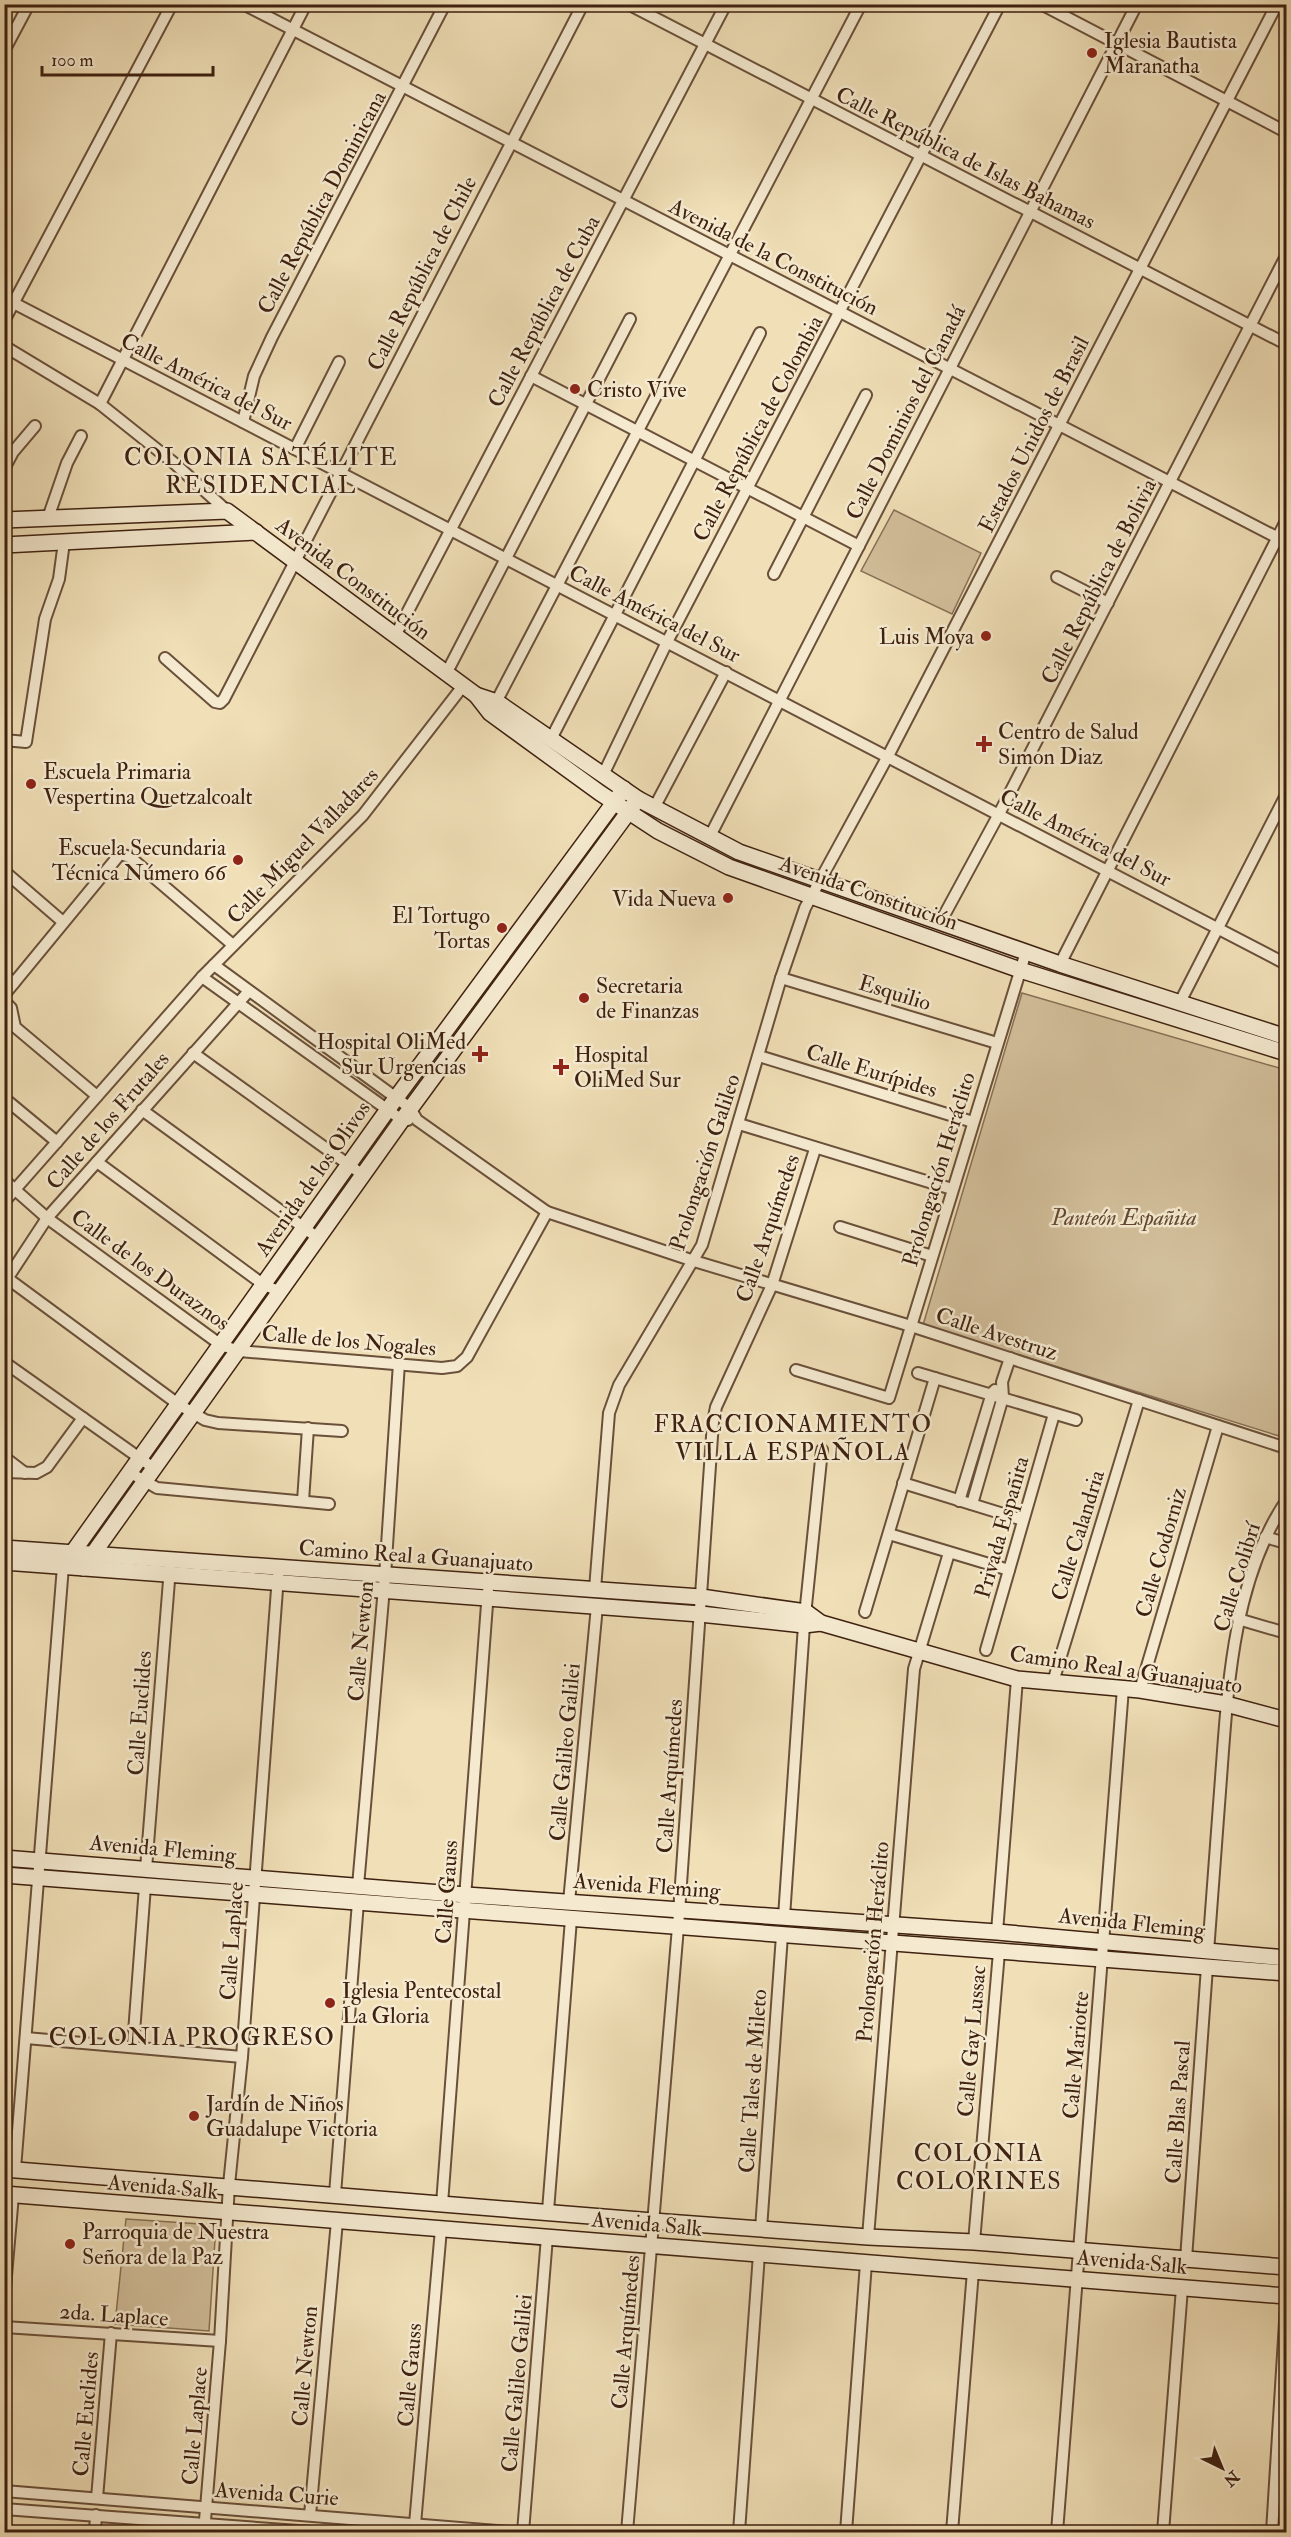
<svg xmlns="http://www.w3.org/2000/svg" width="1291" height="2537" font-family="'IM FELL Double Pica',serif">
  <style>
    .green { fill: #d2bf9b; stroke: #887056; stroke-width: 1.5 }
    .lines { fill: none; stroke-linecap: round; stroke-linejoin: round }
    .street-casing { stroke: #6a503a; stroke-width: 14 }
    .secondary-casing { stroke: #3e2110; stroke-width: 18 }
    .street { stroke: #f5ead0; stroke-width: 10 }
    .secondary { stroke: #f5ead0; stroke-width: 15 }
    .poi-dot { fill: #8f2418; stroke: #f5ead0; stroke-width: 2 }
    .labels { text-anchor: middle; stroke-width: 5; stroke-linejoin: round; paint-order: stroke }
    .poi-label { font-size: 22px; fill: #3e2110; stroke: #f5ead0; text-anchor: start }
    .street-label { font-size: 22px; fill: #3e2110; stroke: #f5ead0 }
    .park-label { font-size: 22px; font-style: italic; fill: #634833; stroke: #f5ead0 }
    .neighbourhood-label { font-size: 24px; letter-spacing: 1.5px; fill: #3e2110; stroke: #f5ead0 }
  </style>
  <rect width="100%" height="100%" fill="#f0dfb7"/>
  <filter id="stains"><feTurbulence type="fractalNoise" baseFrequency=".00333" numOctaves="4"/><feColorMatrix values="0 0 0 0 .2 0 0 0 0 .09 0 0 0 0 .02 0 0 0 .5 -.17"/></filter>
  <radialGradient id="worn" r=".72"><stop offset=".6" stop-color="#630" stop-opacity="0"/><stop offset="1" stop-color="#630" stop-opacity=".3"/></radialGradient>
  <g class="green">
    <path d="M 894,510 L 981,553 L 952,614 L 861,571 Z"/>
    <path d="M 1022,993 L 1286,1070 L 1286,1411 L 1279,1436 L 923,1325 Z"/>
    <path d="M 126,2219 L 216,2225 L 209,2331 L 115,2324 Z"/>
  </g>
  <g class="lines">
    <defs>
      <g id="street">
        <path d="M 243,4 L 1286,542"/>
        <path d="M 628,4 L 1286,344"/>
        <path d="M 1041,4 L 1286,132"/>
        <path d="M 4,51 L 29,4"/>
        <path d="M 4,298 L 1286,964"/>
        <path d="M 4,321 L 172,4"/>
        <path d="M 4,346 L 100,404 L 174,463 L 227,511"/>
        <path d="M 531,376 L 859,546"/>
        <path d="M 100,404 L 306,4"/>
        <path d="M 243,422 L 254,376 L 272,337 L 445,4"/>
        <path d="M 295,449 L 339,362"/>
        <path d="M 4,469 L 13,452 L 35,426"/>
        <path d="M 48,518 L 67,463 L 81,436"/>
        <path d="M 774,574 L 866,395"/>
        <path d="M 1057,577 L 1108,603"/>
        <path d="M 395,636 L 726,4"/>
        <path d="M 165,658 L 215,702 L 220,703 L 224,699 L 583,4"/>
        <path d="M 446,674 L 630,319"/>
        <path d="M 494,706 L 861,4"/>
        <path d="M 551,739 L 760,333"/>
        <path d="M 4,740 L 26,742 L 45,619 L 59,579 L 64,542"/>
        <path d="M 603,775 L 667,642 L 1000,4"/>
        <path d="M 654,808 L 726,672"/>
        <path d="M 709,838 L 1137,4"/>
        <path d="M 4,871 L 63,922"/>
        <path d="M 941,921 L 999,814 L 1286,256"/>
        <path d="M 1060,964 L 1286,521"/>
        <path d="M 214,965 L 410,1108 L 417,1120 L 547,1212 L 694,1261 L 911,1326 L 1286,1448"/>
        <path d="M 4,975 L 14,983"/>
        <path d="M 202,977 L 388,1110 L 402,1120 L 408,1120"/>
        <path d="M 781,978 L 997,1043"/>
        <path d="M 4,995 L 120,854 L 130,857 L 233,945"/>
        <path d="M 4,1001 L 11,1008 L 15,1027 L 97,1096"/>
        <path d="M 1179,1004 L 1286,795"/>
        <path d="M 193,1053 L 363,1175"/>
        <path d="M 759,1056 L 973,1122"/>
        <path d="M 4,1098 L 57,1142"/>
        <path d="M 142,1110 L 318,1238"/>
        <path d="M 739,1124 L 952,1189"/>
        <path d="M 97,1162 L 264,1285 L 281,1292"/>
        <path d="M 4,1180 L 47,1218 L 221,1345 L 239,1351 L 442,1368 L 457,1366 L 467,1357 L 547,1212"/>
        <path d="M 4,1202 L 202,977 L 363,815 L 463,686"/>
        <path d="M 840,1227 L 932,1256"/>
        <path d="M 7,1278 L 178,1404 L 205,1420 L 218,1423 L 342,1431"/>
        <path d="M 5,1282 L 47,1218 L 249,991"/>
        <path d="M 4,1362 L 155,1469"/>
        <path d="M 796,1370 L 889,1398 L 1026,952"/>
        <path d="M 918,1373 L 1076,1420"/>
        <path d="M 4,1457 L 25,1473"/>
        <path d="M 4,1472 L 36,1473 L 47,1467 L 83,1418"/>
        <path d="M 129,1472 L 157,1488 L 329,1504"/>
        <path d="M 903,1483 L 1023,1520"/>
        <path d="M 303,1501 L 308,1428"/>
        <path d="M 959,1501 L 992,1393 L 995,1390"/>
        <path d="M 972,1504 L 1003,1397 L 1002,1382 L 1010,1358"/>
        <path d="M 889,1534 L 1009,1570"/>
        <path d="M 1265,1537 L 1286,1543"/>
        <path d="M 595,1589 L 609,1413 L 619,1385 L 702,1245 L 781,978 L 805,908 L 888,756 L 1277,4"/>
        <path d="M 865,1612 L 935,1378"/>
        <path d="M 1238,1619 L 1286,1633"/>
        <path d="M 986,1650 L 1054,1414"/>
        <path d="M 1053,1682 L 1139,1400"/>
        <path d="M 1140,1690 L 1218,1426"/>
        <path d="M 146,1869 L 170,1568"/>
        <path d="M 358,1886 L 385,1576 L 399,1363"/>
        <path d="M 569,1902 L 597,1606"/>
        <path d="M 784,1917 L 804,1625 L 822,1450"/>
        <path d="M 997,1932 L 1017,1679"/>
        <path d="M 1208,1952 C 1212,1894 1217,1836 1221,1778 C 1228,1684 1233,1581 1286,1501"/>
        <path d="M 26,2038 L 242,2057"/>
        <path d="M 133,2046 L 145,1886"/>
        <path d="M 15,2169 L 63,1566"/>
        <path d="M 335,2194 L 358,1902"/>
        <path d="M 442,2204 L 488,1591"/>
        <path d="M 548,2211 L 571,1919"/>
        <path d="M 761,2229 L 782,1935"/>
        <path d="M 868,2237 L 914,1669 L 949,1553"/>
        <path d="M 974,2242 L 999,1952"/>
        <path d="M 1186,2259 L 1207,1967"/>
        <path d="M 4,2299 L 13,2195"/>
        <path d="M 4,2327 L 220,2341"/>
        <path d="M 4,2491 L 510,2532"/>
        <path d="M 97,2498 L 111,2333"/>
        <path d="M 4,2509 L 312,2532"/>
        <path d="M 310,2515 L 337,2221"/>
        <path d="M 415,2524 L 441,2229"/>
        <path d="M 95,2532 L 96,2515"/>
        <path d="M 204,2532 L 220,2341 L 229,2185 L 242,2057 L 278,1576"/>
        <path d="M 523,2532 L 547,2237"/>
        <path d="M 627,2532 L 678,1927 L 713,1422 L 716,1407 L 772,1285 L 815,1149"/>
        <path d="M 739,2532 L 759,2254"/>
        <path d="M 846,2532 L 866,2263"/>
        <path d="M 952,2532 L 973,2271"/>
        <path d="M 1057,2532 L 1123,1688"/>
        <path d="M 1163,2532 L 1182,2288"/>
        <path d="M 1272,2532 L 1286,2306"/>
      </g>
      <g id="secondary">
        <path d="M 4,520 L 227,511 L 476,695 L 497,702 L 638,799 L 739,852 L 1060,964 L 1286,1037"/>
        <path d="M 4,545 L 256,532"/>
        <path d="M 476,695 L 490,713 L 600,793 L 658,831 L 729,867 L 1020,970 L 1286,1053"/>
        <path d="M 4,1548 L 701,1597 L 806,1612 L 821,1623 L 1017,1679 L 1140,1690 L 1226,1704 L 1286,1720"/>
        <path d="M 4,1562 L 700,1614 L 804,1625 L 821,1623"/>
        <path d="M 63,1566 L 396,1098 L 624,789"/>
        <path d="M 83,1568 L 402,1120 L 638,799"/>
        <path d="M 4,1858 L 466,1895 L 997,1932 L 1286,1958"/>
        <path d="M 4,1875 L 1286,1973"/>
        <path d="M 4,2169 L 653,2221 L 868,2237 L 974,2242 L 1286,2267"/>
        <path d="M 4,2194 L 1286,2296"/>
      </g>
    </defs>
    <use href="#street" class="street-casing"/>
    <use href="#secondary" class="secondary-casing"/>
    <use href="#street" class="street"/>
    <use href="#secondary" class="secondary"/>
  </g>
  <g class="poi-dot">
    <circle cx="1092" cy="53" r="6"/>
    <circle cx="575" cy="389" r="6"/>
    <circle cx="986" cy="636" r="6"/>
    <path d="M981 735h6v6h6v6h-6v6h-6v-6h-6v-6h6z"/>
    <circle cx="31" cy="784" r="6"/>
    <circle cx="238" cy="860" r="6"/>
    <circle cx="728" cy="898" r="6"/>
    <circle cx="502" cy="928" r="6"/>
    <circle cx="584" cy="998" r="6"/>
    <path d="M477 1045h6v6h6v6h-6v6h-6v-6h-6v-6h6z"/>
    <path d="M558 1058h6v6h6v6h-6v6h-6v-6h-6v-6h6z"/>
    <circle cx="330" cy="2003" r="6"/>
    <circle cx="194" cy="2116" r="6"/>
    <circle cx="70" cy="2244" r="6"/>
  </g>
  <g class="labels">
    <g class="poi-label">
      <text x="1104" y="48">Iglesia Bautista<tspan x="1104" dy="25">Maranatha</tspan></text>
      <text x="587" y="397">Cristo Vive</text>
      <text x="974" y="644" text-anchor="end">Luis Moya</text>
      <text x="998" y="739">Centro de Salud<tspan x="998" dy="25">Simon Diaz</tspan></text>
      <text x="43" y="779">Escuela Primaria<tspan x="43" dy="25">Vespertina Quetzalcoalt</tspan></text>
      <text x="226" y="855" text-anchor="end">Escuela Secundaria<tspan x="226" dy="25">Técnica Número 66</tspan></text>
      <text x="716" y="906" text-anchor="end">Vida Nueva</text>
      <text x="490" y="923" text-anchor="end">El Tortugo<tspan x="490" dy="25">Tortas</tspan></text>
      <text x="596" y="993">Secretaria<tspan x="596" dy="25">de Finanzas</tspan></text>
      <text x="466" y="1049" text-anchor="end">Hospital OliMed<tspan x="466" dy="25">Sur Urgencias</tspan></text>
      <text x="574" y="1062">Hospital<tspan x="574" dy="25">OliMed Sur</tspan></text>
      <text x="342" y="1998">Iglesia Pentecostal<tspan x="342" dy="25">La Gloria</tspan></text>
      <text x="206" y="2111">Jardín de Niños<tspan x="206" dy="25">Guadalupe Victoria</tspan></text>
      <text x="82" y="2239">Parroquia de Nuestra<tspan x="82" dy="25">Señora de la Paz</tspan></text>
    </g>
    <g class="street-label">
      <text transform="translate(966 157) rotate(27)" y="8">Calle República de Islas Bahamas</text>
      <text transform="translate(321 202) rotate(-62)" y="8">Calle República Dominicana</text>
      <text transform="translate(774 256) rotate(27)" y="8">Avenida de la Constitución</text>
      <text transform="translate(421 273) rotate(-63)" y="8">Calle República de Chile</text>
      <text transform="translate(543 311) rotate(-62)" y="8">Calle República de Cuba</text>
      <text transform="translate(207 381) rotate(27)" y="8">Calle América del Sur</text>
      <text transform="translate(905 412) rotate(-63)" y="8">Calle Dominios del Canadá</text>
      <text transform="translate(757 428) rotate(-62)" y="8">Calle República de Colombia</text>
      <text transform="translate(1033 434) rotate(-63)" y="8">Estados Unidos de Brasil</text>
      <text transform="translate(354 578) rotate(37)" y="8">Avenida Constitución</text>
      <text transform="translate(1098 581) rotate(-63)" y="8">Calle República de Bolivia</text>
      <text transform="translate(655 613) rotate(27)" y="8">Calle América del Sur</text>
      <text transform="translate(1086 837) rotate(27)" y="8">Calle América del Sur</text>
      <text transform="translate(302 845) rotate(-46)" y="8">Calle Miguel Valladares</text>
      <text transform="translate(869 892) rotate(19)" y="8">Avenida Constitución</text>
      <text transform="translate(895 992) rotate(17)" y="8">Esquilio</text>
      <text transform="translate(872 1070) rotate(17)" y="8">Calle Eurípides</text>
      <text transform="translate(107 1120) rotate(-49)" y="8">Calle de los Frutales</text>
      <text transform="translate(704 1162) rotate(-72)" y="8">Prolongación Galileo</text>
      <text transform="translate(938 1169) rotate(-73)" y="8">Prolongación Heráclito</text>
      <text transform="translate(312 1178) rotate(-55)" y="8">Avenida de los Olivos</text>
      <text transform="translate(767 1228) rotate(-71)" y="8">Calle Arquímedes</text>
      <text transform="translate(151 1269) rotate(36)" y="8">Calle de los Duraznos</text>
      <text transform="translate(997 1333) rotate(18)" y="8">Calle Avestruz</text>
      <text transform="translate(349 1340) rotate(5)" y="8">Calle de los Nogales</text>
      <text transform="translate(1001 1527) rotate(-74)" y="8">Privada Españita</text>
      <text transform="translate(1077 1535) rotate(-73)" y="8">Calle Calandria</text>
      <text transform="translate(1160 1552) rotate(-74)" y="8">Calle Codorniz</text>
      <text transform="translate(416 1555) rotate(4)" y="8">Camino Real a Guanajuato</text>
      <text transform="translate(1236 1577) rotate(-73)" y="8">Calle Colibrí</text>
      <text transform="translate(360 1641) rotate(-85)" y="8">Calle Newton</text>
      <text transform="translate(1126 1669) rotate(8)" y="8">Camino Real a Guanajuato</text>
      <text transform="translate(139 1713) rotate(-86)" y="8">Calle Euclides</text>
      <text transform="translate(564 1752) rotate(-85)" y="8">Calle Galileo Galilei</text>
      <text transform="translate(669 1776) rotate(-86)" y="8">Calle Arquímedes</text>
      <text transform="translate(163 1848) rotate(5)" y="8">Avenida Fleming</text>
      <text transform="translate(647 1885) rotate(4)" y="8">Avenida Fleming</text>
      <text transform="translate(446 1892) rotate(-86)" y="8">Calle Gauss</text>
      <text transform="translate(1132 1922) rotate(6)" y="8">Avenida Fleming</text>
      <text transform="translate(231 1941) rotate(-86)" y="8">Calle Laplace</text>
      <text transform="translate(872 1942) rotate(-85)" y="8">Prolongación Heráclito</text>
      <text transform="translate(971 2041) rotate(-85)" y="8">Calle Gay Lussac</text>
      <text transform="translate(1075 2055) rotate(-85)" y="8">Calle Mariotte</text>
      <text transform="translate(752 2081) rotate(-86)" y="8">Calle Tales de Mileto</text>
      <text transform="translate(1177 2112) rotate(-86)" y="8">Calle Blas Pascal</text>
      <text transform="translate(163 2186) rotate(5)" y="8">Avenida Salk</text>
      <text transform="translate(647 2223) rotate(5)" y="8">Avenida Salk</text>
      <text transform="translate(1132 2261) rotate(5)" y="8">Avenida Salk</text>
      <text transform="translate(114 2314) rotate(4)" y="8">2da. Laplace</text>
      <text transform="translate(625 2332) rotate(-85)" y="8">Calle Arquímedes</text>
      <text transform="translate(304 2366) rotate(-85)" y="8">Calle Newton</text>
      <text transform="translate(409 2375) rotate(-85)" y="8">Calle Gauss</text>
      <text transform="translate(516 2383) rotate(-85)" y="8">Calle Galileo Galilei</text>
      <text transform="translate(85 2414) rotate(-85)" y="8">Calle Euclides</text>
      <text transform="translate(194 2426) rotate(-85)" y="8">Calle Laplace</text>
      <text transform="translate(277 2493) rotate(4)" y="8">Avenida Curie</text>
    </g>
    <g class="park-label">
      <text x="1124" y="1225">Panteón Españita</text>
    </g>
    <g class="neighbourhood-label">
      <text x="261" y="465">COLONIA SATÉLITE<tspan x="261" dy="28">RESIDENCIAL</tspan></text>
      <text x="793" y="1432">FRACCIONAMIENTO<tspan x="793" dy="28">VILLA ESPAÑOLA</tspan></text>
      <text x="192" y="2045">COLONIA PROGRESO</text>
      <text x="979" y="2161">COLONIA<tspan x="979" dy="28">COLORINES</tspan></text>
    </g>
  </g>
  <rect width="1291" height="2537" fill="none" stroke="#f0dfb7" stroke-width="24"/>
  <rect x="6" y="6" width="1279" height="2525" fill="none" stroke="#3e2110" stroke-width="3"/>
  <rect x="12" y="12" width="1267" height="2513" fill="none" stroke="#3e2110" stroke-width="1.5"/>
  <g transform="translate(1222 2468) rotate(137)" stroke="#f5ead0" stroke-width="4.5" paint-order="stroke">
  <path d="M0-4.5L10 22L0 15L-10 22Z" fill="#3e2110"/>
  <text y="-9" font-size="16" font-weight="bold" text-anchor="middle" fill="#3e2110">N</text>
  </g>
  <path d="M42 66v9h171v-9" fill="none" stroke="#3e2110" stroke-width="3"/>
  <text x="51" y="66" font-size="18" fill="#3e2110" stroke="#f5ead0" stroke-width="4.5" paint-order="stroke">100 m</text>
  <rect width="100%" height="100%" filter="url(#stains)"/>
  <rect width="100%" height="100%" fill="url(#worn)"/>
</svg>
